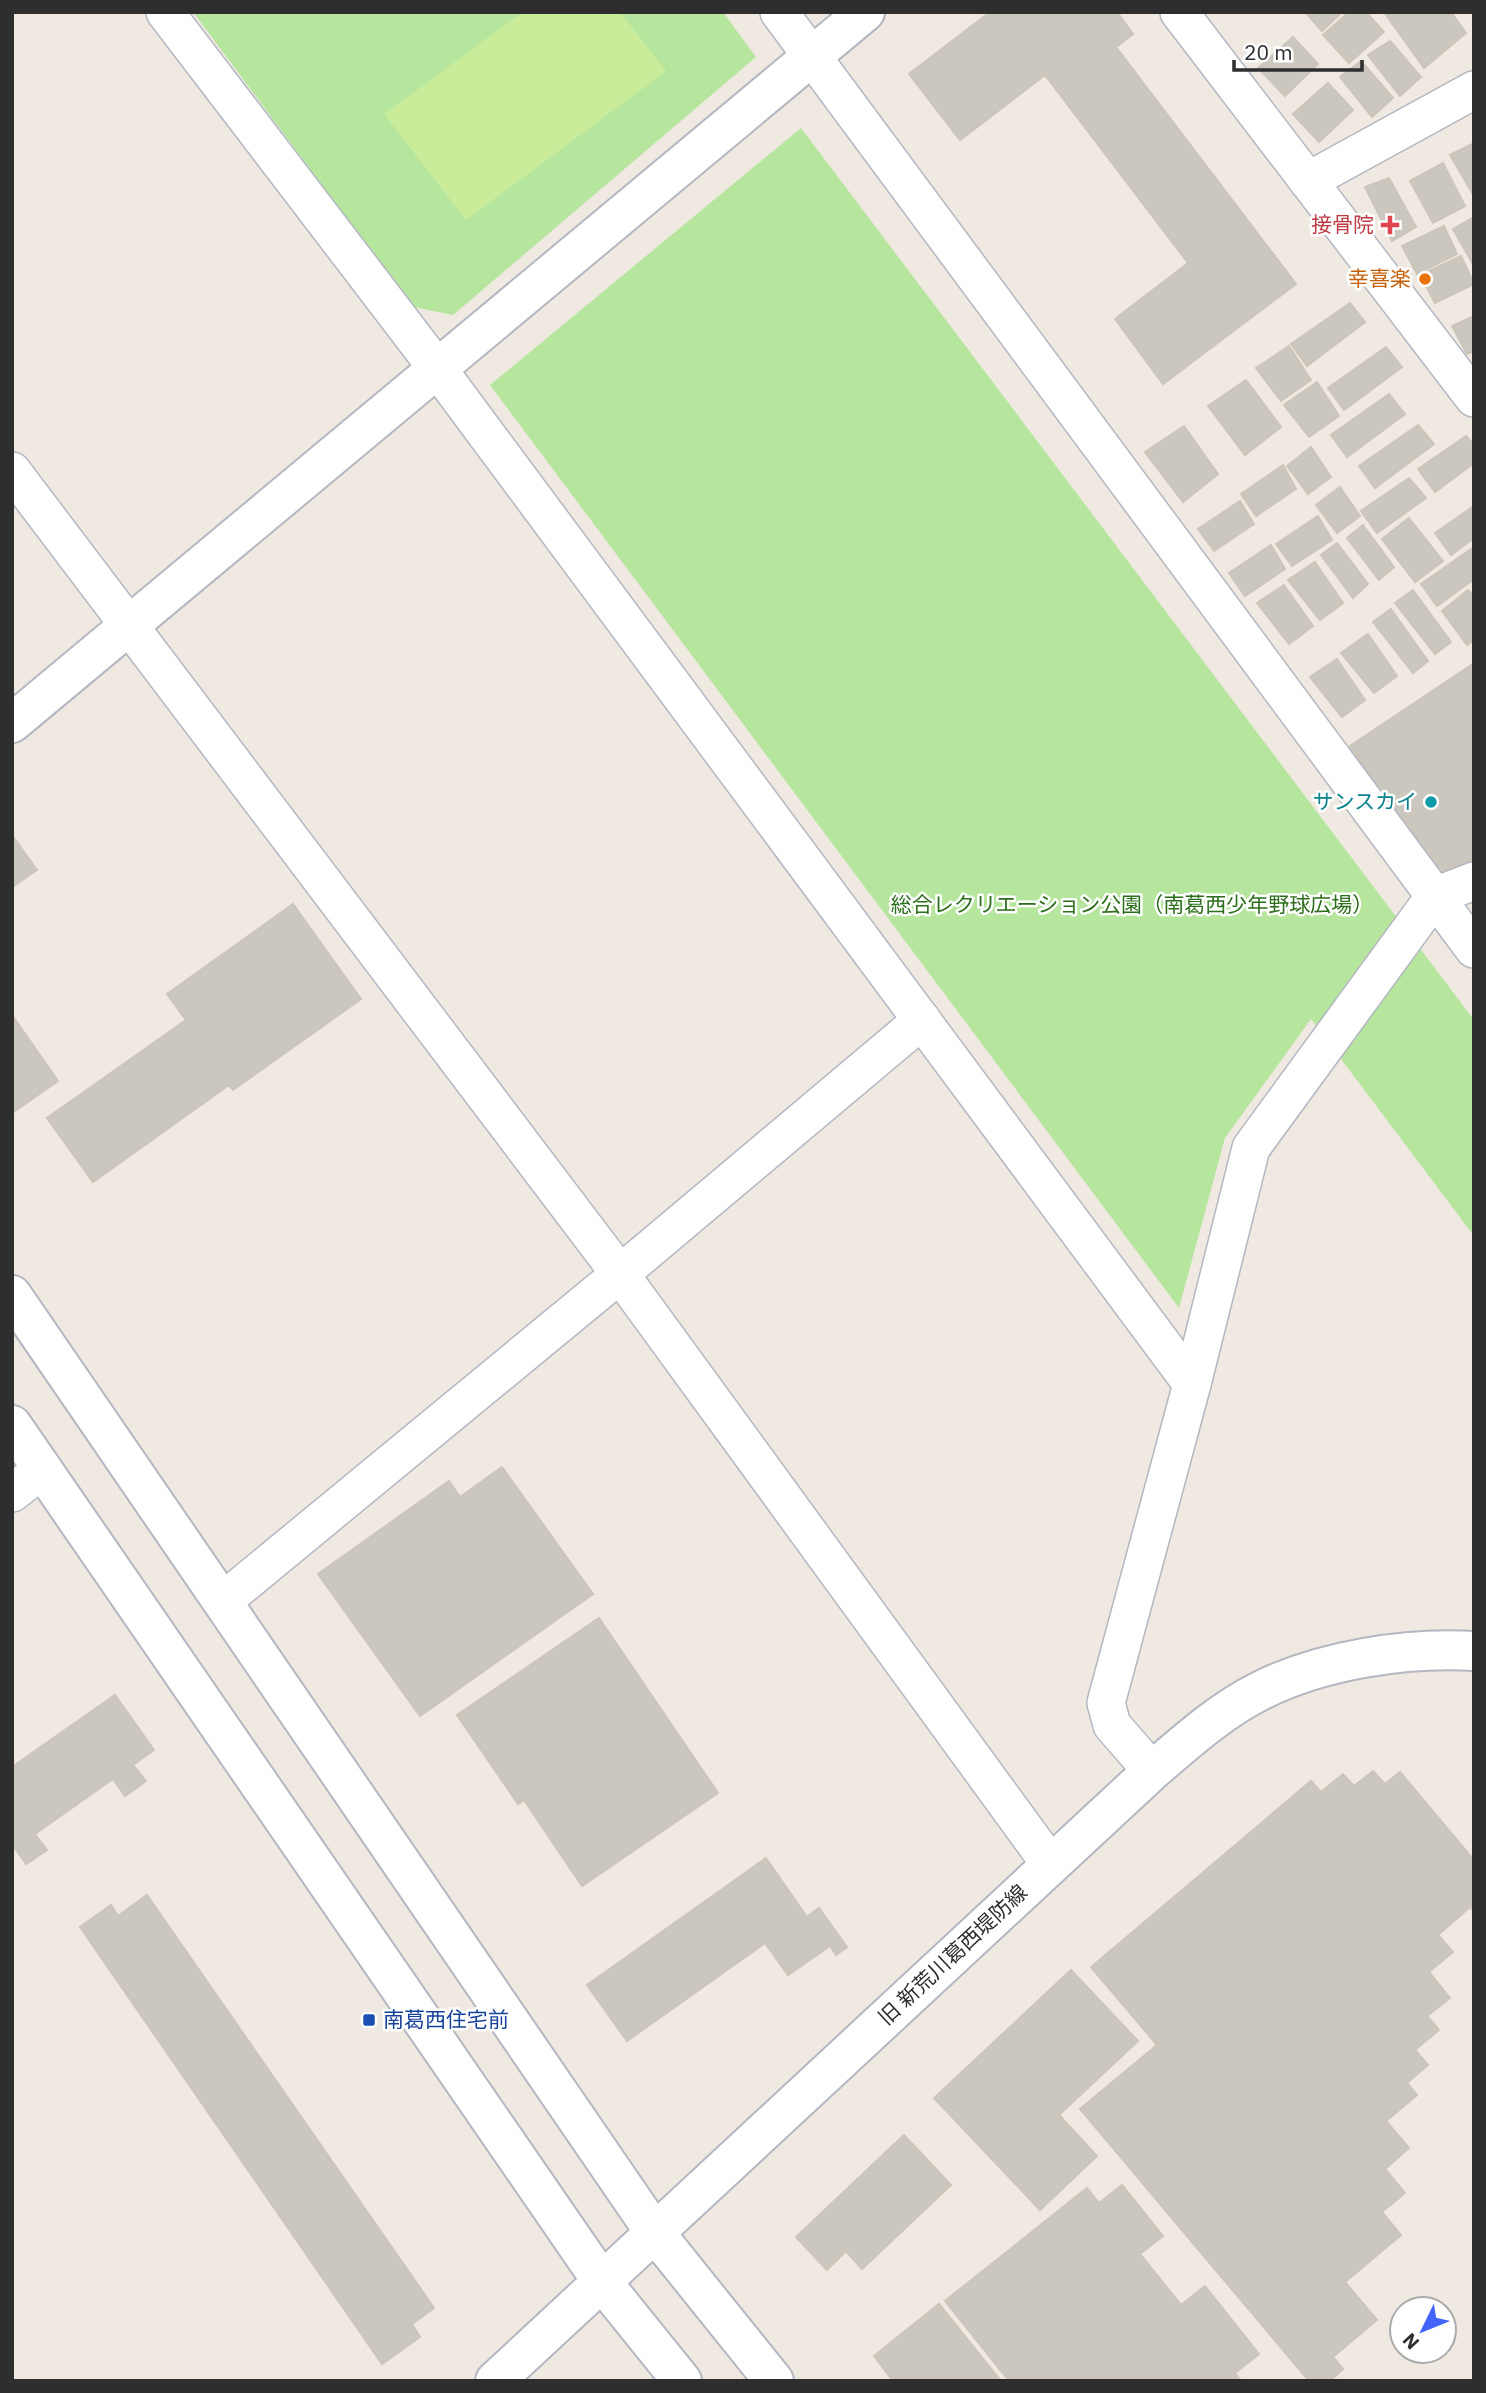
<svg xmlns="http://www.w3.org/2000/svg" width="1486" height="2393" font-family="'IBM Plex Sans','Noto Sans JP',sans-serif">
  <style>
    .green { fill: #b6e59e }
    .pitch { fill: #c9ec9a }
    .building { fill: #cbc7bf; stroke: #cbc5ba; stroke-width: 2 }
    .lines { fill: none; stroke-linecap: round; stroke-linejoin: round }
    .minor-casing { stroke: #b4b7c1; stroke-width: 40 }
    .tertiary-casing { stroke: #b4b7c1; stroke-width: 42 }
    .minor { stroke: #fff; stroke-width: 37 }
    .tertiary { stroke: #fff; stroke-width: 38 }
    .health-dot { fill: #e0444e; stroke: #fff; stroke-width: 2.5 }
    .food-dot { fill: #e8710a; stroke: #fff; stroke-width: 2.5 }
    .culture-dot { fill: #0f9aa8; stroke: #fff; stroke-width: 2.5 }
    .transit-dot { fill: #1a4fb4; stroke: #fff; stroke-width: 2.5 }
    .labels { text-anchor: middle; stroke-width: 5; stroke-linejoin: round; paint-order: stroke }
    .health-label { font-size: 21px; fill: #be3a42; stroke: #fff; text-anchor: end }
    .food-label { font-size: 21px; fill: #c56008; stroke: #fff; text-anchor: end }
    .culture-label { font-size: 21px; fill: #0d838f; stroke: #fff; text-anchor: end }
    .park-label { font-size: 21px; fill: #2c6e1b; stroke: #fff }
    .street-label { font-size: 21px; fill: #2e2e2e; stroke: #fff }
    .transit-label { font-size: 21px; fill: #164399; stroke: #fff; text-anchor: start }
  </style>
  <rect width="100%" height="100%" fill="#efe9e1"/>
  <g class="green">
    <path d="M 193,12 L 723,12 L 756,57 L 453,315 L 413,307 Z"/>
    <path d="M 801,128 L 1474,1020 L 1474,1236 L 1311,1019 L 1225,1138 L 1179,1308 L 490,385 Z"/>
  </g>
  <path class="pitch" d="M 523,12 L 620,12 L 666,71 L 466,220 L 384,114 Z"/>
  <g class="building">
    <path d="M 990,12 L 1117,12 L 1133,34 L 1116,47 L 1296,284 L 1163,384 L 1115,319 L 1188,263 L 1045,75 L 960,140 L 909,74 Z"/>
    <path d="M 1305,12 L 1342,12 L 1322,31 Z"/>
    <path d="M 1349,12 L 1366,12 L 1384,32 L 1349,63 L 1323,35 Z"/>
    <path d="M 1384,12 L 1451,12 L 1466,33 L 1424,68 Z"/>
    <path d="M 1293,37 L 1318,64 L 1285,96 L 1258,68 Z"/>
    <path d="M 1390,41 L 1421,77 L 1400,96 L 1368,55 Z"/>
    <path d="M 1361,61 L 1393,98 L 1372,117 L 1340,77 Z"/>
    <path d="M 1328,83 L 1353,110 L 1319,142 L 1293,114 Z"/>
    <path d="M 1474,143 L 1474,196 L 1450,155 Z"/>
    <path d="M 1443,163 L 1465,206 L 1433,223 L 1410,181 Z"/>
    <path d="M 1389,178 L 1416,227 L 1392,241 L 1365,187 Z"/>
    <path d="M 1474,217 L 1474,266 L 1453,229 Z"/>
    <path d="M 1444,226 L 1457,254 L 1417,274 L 1402,246 Z"/>
    <path d="M 1461,256 L 1474,284 L 1435,303 L 1420,275 Z"/>
    <path d="M 1350,303 L 1365,322 L 1307,366 L 1291,344 Z"/>
    <path d="M 1474,316 L 1474,351 L 1467,354 L 1452,326 Z"/>
    <path d="M 1289,346 L 1311,380 L 1281,401 L 1256,368 Z"/>
    <path d="M 1386,347 L 1402,367 L 1344,410 L 1328,388 Z"/>
    <path d="M 1246,380 L 1281,427 L 1245,455 L 1208,406 Z"/>
    <path d="M 1317,382 L 1339,416 L 1309,437 L 1284,405 Z"/>
    <path d="M 1389,394 L 1405,414 L 1347,457 L 1331,435 Z"/>
    <path d="M 1418,425 L 1434,444 L 1375,488 L 1359,466 Z"/>
    <path d="M 1184,426 L 1218,474 L 1183,502 L 1145,452 Z"/>
    <path d="M 1466,436 L 1474,445 L 1474,463 L 1435,492 L 1418,469 Z"/>
    <path d="M 1311,447 L 1331,477 L 1308,494 L 1287,466 Z"/>
    <path d="M 1283,465 L 1296,489 L 1256,516 L 1241,494 Z"/>
    <path d="M 1409,478 L 1426,498 L 1377,533 L 1361,511 Z"/>
    <path d="M 1340,487 L 1360,516 L 1337,533 L 1316,505 Z"/>
    <path d="M 1240,501 L 1254,524 L 1214,551 L 1198,529 Z"/>
    <path d="M 1474,506 L 1474,538 L 1451,555 L 1435,533 Z"/>
    <path d="M 1318,516 L 1332,540 L 1292,566 L 1276,544 Z"/>
    <path d="M 1409,518 L 1443,561 L 1415,582 L 1382,539 Z"/>
    <path d="M 1363,525 L 1394,567 L 1379,580 L 1347,538 Z"/>
    <path d="M 1337,543 L 1368,584 L 1353,598 L 1321,555 Z"/>
    <path d="M 1271,545 L 1285,569 L 1245,596 L 1229,573 Z"/>
    <path d="M 1474,547 L 1474,579 L 1437,606 L 1421,584 Z"/>
    <path d="M 1315,562 L 1343,603 L 1320,620 L 1288,580 Z"/>
    <path d="M 1284,585 L 1313,626 L 1289,644 L 1257,603 Z"/>
    <path d="M 1413,590 L 1451,642 L 1435,654 L 1395,603 Z"/>
    <path d="M 1468,590 L 1474,596 L 1474,640 L 1467,645 L 1442,611 Z"/>
    <path d="M 1391,609 L 1428,661 L 1413,673 L 1373,622 Z"/>
    <path d="M 1368,634 L 1397,676 L 1374,693 L 1341,653 Z"/>
    <path d="M 1337,659 L 1365,700 L 1342,717 L 1310,677 Z"/>
    <path d="M 1474,663 L 1474,859 L 1437,874 L 1350,746 Z"/>
    <path d="M 12,835 L 37,870 L 12,887 Z"/>
    <path d="M 293,904 L 361,999 L 233,1090 L 229,1085 L 93,1182 L 47,1118 L 186,1020 L 167,994 Z"/>
    <path d="M 12,1015 L 58,1081 L 12,1113 Z"/>
    <path d="M 502,1467 L 593,1594 L 420,1716 L 318,1574 L 449,1481 L 460,1497 Z"/>
    <path d="M 599,1618 L 718,1793 L 582,1886 L 524,1800 L 518,1804 L 457,1715 Z"/>
    <path d="M 115,1695 L 154,1750 L 133,1765 L 146,1781 L 125,1796 L 113,1779 L 35,1834 L 47,1850 L 26,1864 L 15,1848 L 12,1850 L 12,1767 Z"/>
    <path d="M 1373,1771 L 1385,1784 L 1400,1772 L 1474,1860 L 1474,1911 L 1470,1907 L 1438,1935 L 1453,1952 L 1429,1972 L 1450,1998 L 1427,2016 L 1439,2030 L 1415,2050 L 1428,2065 L 1407,2083 L 1417,2095 L 1386,2121 L 1409,2148 L 1385,2169 L 1405,2193 L 1382,2212 L 1401,2235 L 1345,2282 L 1377,2320 L 1333,2357 L 1343,2369 L 1330,2381 L 1309,2381 L 1080,2109 L 1157,2045 L 1091,1967 L 1311,1781 L 1321,1792 L 1343,1774 L 1354,1786 Z"/>
    <path d="M 766,1858 L 807,1917 L 819,1908 L 847,1947 L 836,1955 L 830,1946 L 788,1975 L 765,1943 L 627,2041 L 587,1985 Z"/>
    <path d="M 147,1895 L 434,2308 L 412,2324 L 420,2337 L 382,2364 L 80,1927 L 111,1905 L 118,1916 Z"/>
    <path d="M 1071,1970 L 1138,2041 L 1059,2115 L 1097,2156 L 1040,2210 L 934,2098 Z"/>
    <path d="M 904,2135 L 951,2185 L 862,2269 L 846,2251 L 827,2270 L 796,2237 Z"/>
    <path d="M 1122,2185 L 1163,2236 L 1140,2254 L 1181,2305 L 1205,2286 L 1259,2354 L 1235,2373 L 1241,2381 L 1009,2381 L 945,2301 L 1087,2188 L 1099,2203 Z"/>
    <path d="M 939,2304 L 1001,2381 L 893,2381 L 874,2356 Z"/>
  </g>
  <g class="lines">
    <defs>
      <g id="minor">
        <path d="M 165,12 L 437,368 L 1192,1384"/>
        <path d="M 779,12 L 1474,949"/>
        <path d="M 1179,12 L 1474,398"/>
        <path d="M 1308,181 L 1474,90"/>
        <path d="M 12,471 L 620,1274 L 1051,1865"/>
        <path d="M 12,1493 L 43,1469"/>
        <path d="M 223,1601 L 620,1274 L 922,1020"/>
        <path d="M 1152,1771 L 1112,1725 L 1106,1703 L 1192,1384 L 1251,1148 L 1435,896 L 1474,881"/>
      </g>
      <g id="tertiary">
        <path d="M 12,723 L 865,12"/>
        <path d="M 12,1295 L 655,2233 L 774,2381"/>
        <path d="M 12,1425 L 603,2283 L 682,2381"/>
        <path d="M 495,2381 L 1152,1771 C 1186,1742 1220,1711 1260,1691 C 1321,1660 1406,1647 1474,1651"/>
      </g>
    </defs>
    <use href="#minor" class="minor-casing"/>
    <use href="#tertiary" class="tertiary-casing"/>
    <use href="#minor" class="minor"/>
    <use href="#tertiary" class="tertiary"/>
  </g>
  <path class="health-dot" d="M1386.5 214.5h7v7h7v7h-7v7h-7v-7h-7v-7h7z"/>
  <circle class="food-dot" cx="1425" cy="279" r="7"/>
  <circle class="culture-dot" cx="1431" cy="802" r="7"/>
  <rect class="transit-dot" x="362" y="2013" width="14" height="14" rx="3.5"/>
  <g class="labels">
    <g class="health-label">
      <text x="1374" y="232">接骨院</text>
    </g>
    <g class="food-label">
      <text x="1411" y="286">幸喜楽</text>
    </g>
    <g class="culture-label">
      <text x="1417" y="809">サンスカイ</text>
    </g>
    <g class="park-label">
      <text x="1132" y="912">総合レクリエーション公園（南葛西少年野球広場）</text>
    </g>
    <g class="street-label">
      <text transform="translate(953 1955) rotate(-43)" y="7">旧 新荒川葛西堤防線</text>
    </g>
    <g class="transit-label">
      <text x="383" y="2027">南葛西住宅前</text>
    </g>
  </g>
  <rect width="1486" height="2393" fill="none" stroke="#2e2e2e" stroke-width="28"/>
  <g transform="translate(1423 2330) rotate(227)"><circle r="33" fill="#ffffff" stroke="#ababab" stroke-width="2"/>
  <path d="M0-5L12 26L0 18L-12 26Z" fill="#4264fb"/>
  <text y="-10" font-size="19" font-weight="bold" text-anchor="middle" fill="#2e2e2e">N</text>
  </g>
  <path d="M1234 60v10h128v-10" fill="none" stroke="#2e2e2e" stroke-width="3.5"/>
  <text x="1244" y="60" font-size="21" fill="#2e2e2e" stroke="#ffffff" stroke-width="5" paint-order="stroke">20 m</text>
</svg>
